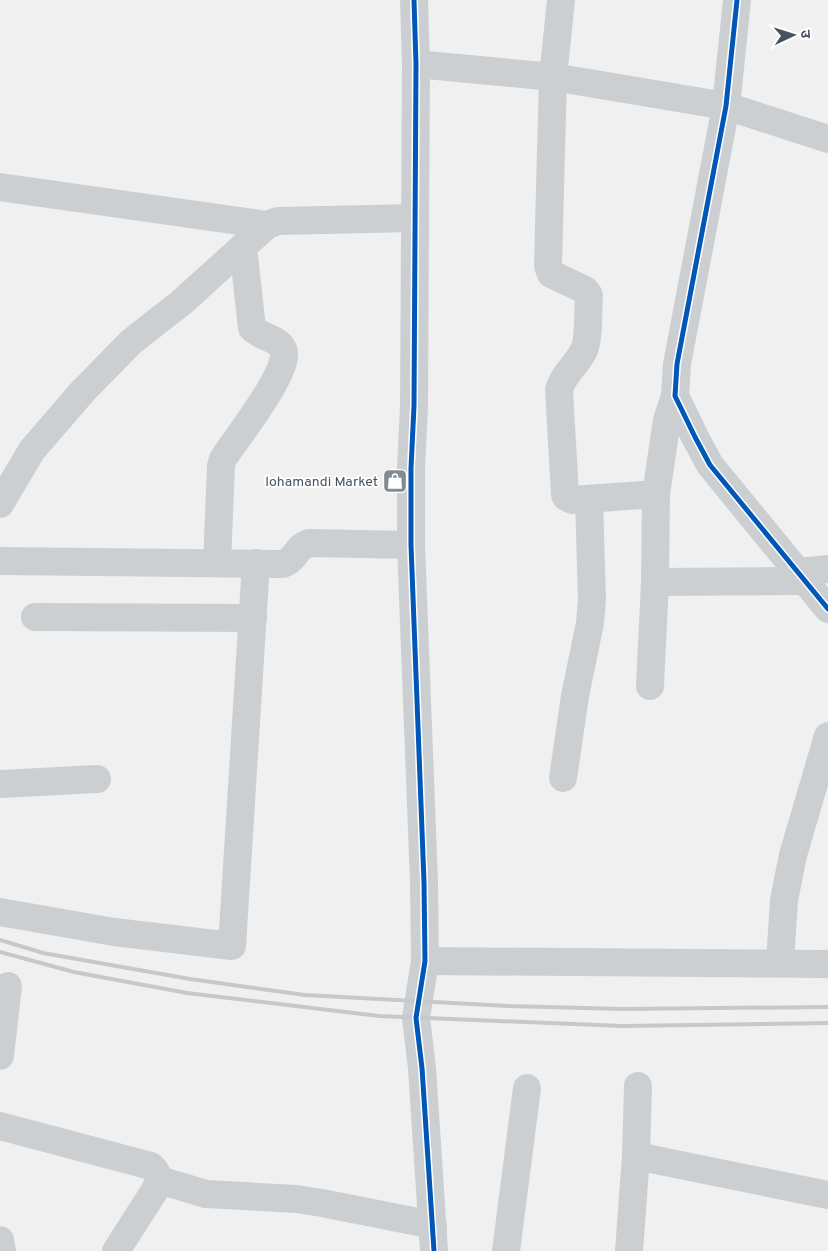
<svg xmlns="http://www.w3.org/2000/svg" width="828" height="1251" font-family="Overpass,'Noto Sans Devanagari',sans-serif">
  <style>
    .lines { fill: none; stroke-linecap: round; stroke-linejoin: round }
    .minor { stroke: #cccfd1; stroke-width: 28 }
    .rail { stroke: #c6c8cb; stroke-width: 4 }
    .cycleway-casing { stroke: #fff; stroke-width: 8 }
    .cycleway { stroke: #0057b8; stroke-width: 5 }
    .labels { text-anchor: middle; stroke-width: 4; stroke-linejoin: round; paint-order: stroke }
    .poi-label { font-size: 14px; fill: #46535f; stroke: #fff; text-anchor: end }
  </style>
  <rect width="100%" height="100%" fill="#f1f0f0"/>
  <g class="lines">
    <g class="minor">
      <path d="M 414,0 L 416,64 L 414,406 L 411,468 L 411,545 L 424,882 L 425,961 L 416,1018 L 422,1068 L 434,1251"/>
      <path d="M 561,0 L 553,77 L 548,266 L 551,274 L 585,290 L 589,295 C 588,308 589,340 584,350 C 577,365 563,374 559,390 L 565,495 L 566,497 L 572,500 L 656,494"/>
      <path d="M 737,0 L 726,106 L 677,364 L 675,396 L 695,437 L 710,465 L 828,609"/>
      <path d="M 416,64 L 553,77 L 726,106 L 828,139"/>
      <path d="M 0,187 L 267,225"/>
      <path d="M 0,504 L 32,450 L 83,391 L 131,342 L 182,302 L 267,225 L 278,221 L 415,218"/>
      <path d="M 0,561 L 283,564 C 295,560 297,546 309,543 L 411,545"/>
      <path d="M 217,563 L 221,466 L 223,459 C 234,441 293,368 283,349 C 278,338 260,337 252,328 L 243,247"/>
      <path d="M 798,572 L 828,569"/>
      <path d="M 655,582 L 804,581"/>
      <path d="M 35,617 L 253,618"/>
      <path d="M 650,686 L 655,582 L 656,494 L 667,420 L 675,396"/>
      <path d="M 563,778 L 575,696 L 590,623 L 592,599 L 589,499"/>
      <path d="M 0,784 L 97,779"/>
      <path d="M 0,912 L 114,932 L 232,946 L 256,563"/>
      <path d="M 425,961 L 828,964"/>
      <path d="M 780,963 L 784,900 L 793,855 L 828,736"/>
      <path d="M 0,1056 L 8,986"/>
      <path d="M 0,1126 L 151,1166 C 159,1174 160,1179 155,1190 L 116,1251"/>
      <path d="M 636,1156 L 828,1195"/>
      <path d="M 159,1180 L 206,1194 L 296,1199 L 322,1203 L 433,1225"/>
      <path d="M 0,1240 L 2,1251"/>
      <path d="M 506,1251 L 527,1088"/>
      <path d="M 629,1251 L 636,1156 L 638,1086"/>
    </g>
    <g class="rail">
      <path d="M 0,940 L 43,953 L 190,979 L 305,995 L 508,1006 L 623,1009 L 828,1007"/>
      <path d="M 0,952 L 74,972 L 187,993 L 379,1016 L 622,1026 L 828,1023"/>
    </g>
    <defs>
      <g id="cycleway">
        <path d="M 414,0 L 416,64 L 414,406 L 411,468 L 411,545 L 424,882 L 425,961 L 416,1018 L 422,1068 L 434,1251"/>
        <path d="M 737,0 L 726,106 L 677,364 L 675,396 L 695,437 L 710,465 L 828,609"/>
      </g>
    </defs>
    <use href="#cycleway" class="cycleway-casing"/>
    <use href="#cycleway" class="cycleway"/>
  </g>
  <defs>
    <symbol id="shop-square" viewBox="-11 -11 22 22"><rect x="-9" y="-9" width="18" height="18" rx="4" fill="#828a92" stroke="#fff"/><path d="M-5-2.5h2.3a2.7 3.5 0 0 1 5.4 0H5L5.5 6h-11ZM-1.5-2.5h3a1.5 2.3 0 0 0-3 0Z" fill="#fff"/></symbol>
  </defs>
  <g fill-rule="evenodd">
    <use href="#shop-square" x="381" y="467" width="28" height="28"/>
  </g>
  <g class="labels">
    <g class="poi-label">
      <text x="378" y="486">lohamandi Market</text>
    </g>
  </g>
  <g transform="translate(793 35) rotate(86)" stroke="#ffffff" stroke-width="4" paint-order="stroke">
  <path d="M0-4L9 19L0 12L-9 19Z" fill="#46535f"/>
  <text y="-8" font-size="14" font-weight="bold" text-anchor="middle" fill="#46535f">उ</text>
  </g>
</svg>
